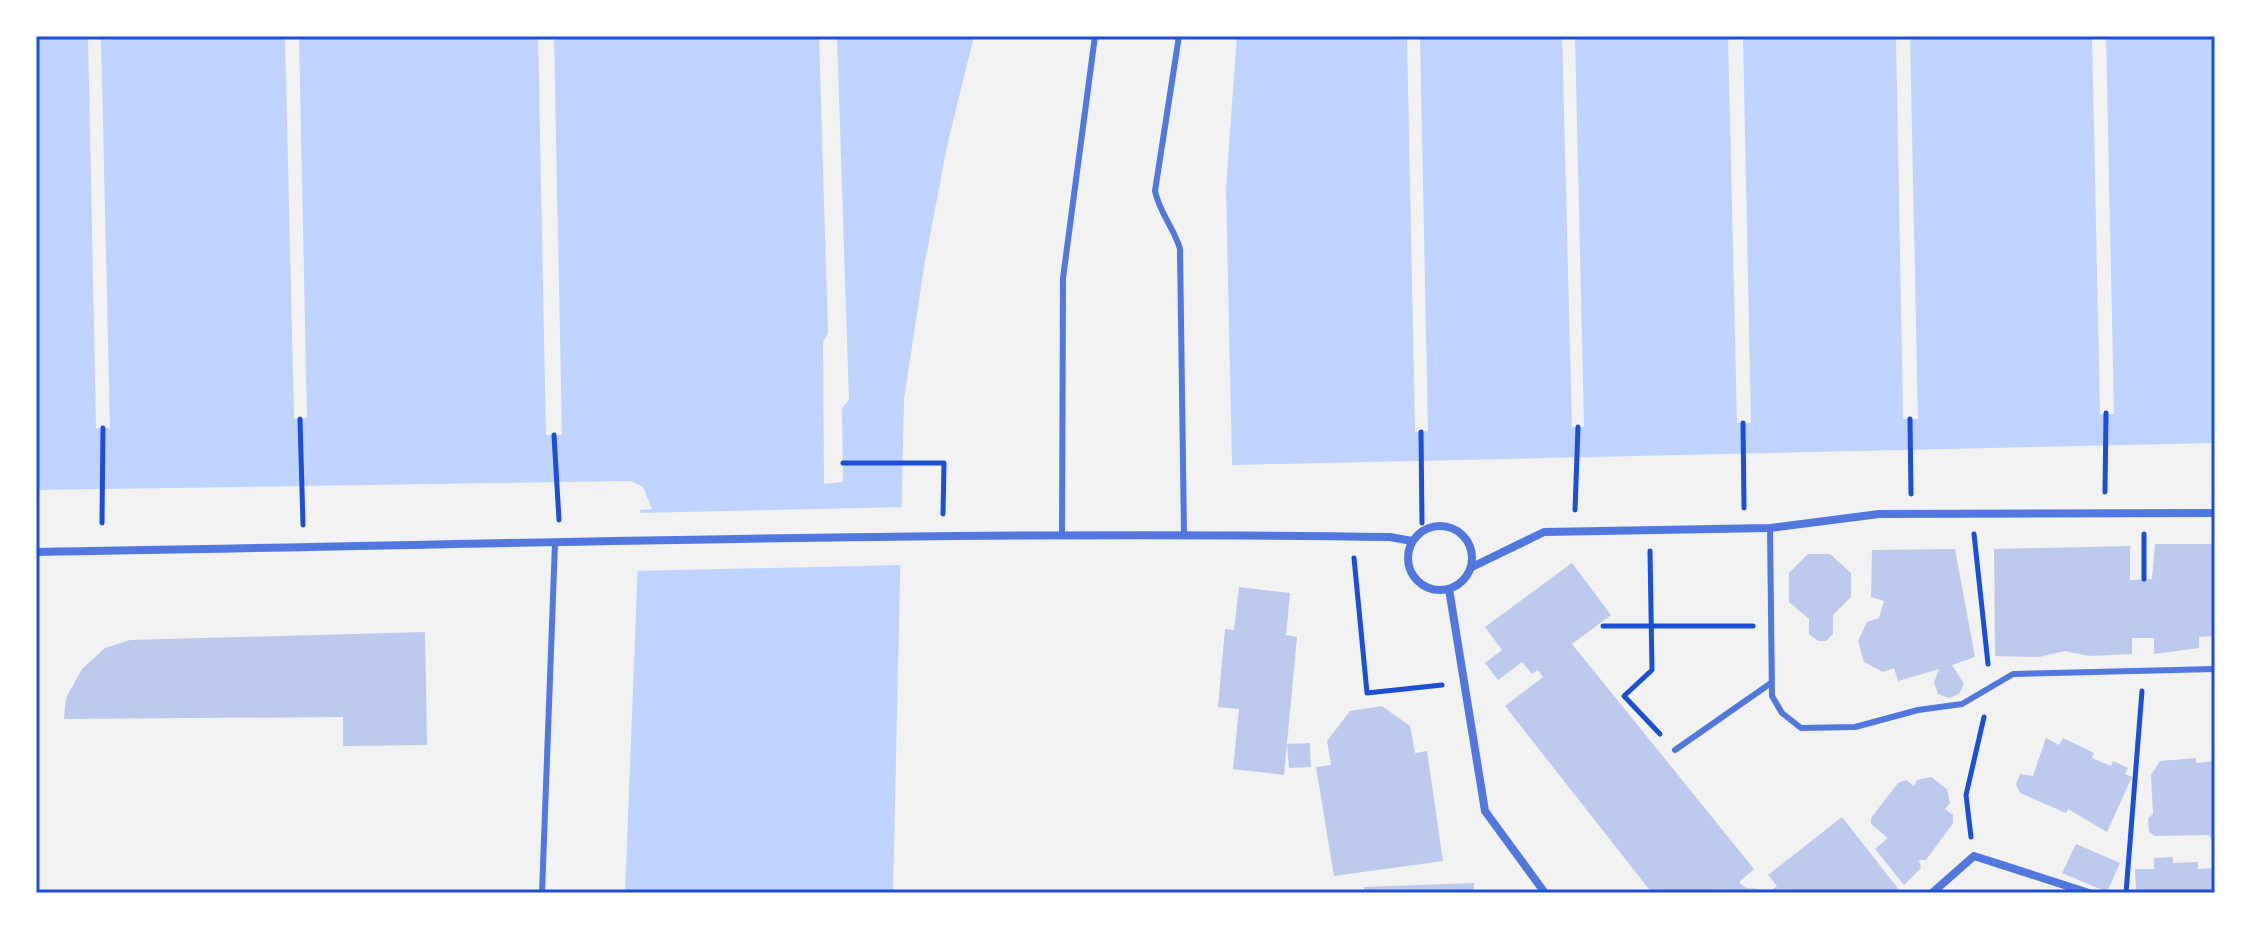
<svg xmlns="http://www.w3.org/2000/svg" width="2251" height="929" font-family="'Golos Text',sans-serif">
  <style>
    .water { fill: #bfd3fe }
    .pier { fill: #f2f2f2 }
    .building { fill: #bdc9ec }
    .lines { fill: none; stroke-linecap: round; stroke-linejoin: round }
    .path { stroke: #1d4ed8; stroke-width: 5 }
    .service { stroke: #5277de; stroke-width: 6 }
    .minor { stroke: #5277de; stroke-width: 8 }
    .neatline { fill: none; stroke: #1d4ed8; stroke-width: 3 }
  </style>
  <rect width="100%" height="100%" fill="#f2f2f2"/>
  <g class="water">
    <path d="M 36,36 L 974,36 L 947,146 L 924,267 L 904,399 L 893,893 L 625,893 L 640,510 L 652,509 L 643,487 L 631,481 L 36,490 Z"/>
    <path d="M 1237,36 L 2215,36 L 2215,443 L 1232,465 L 1226,188 Z"/>
  </g>
  <g class="pier">
    <path d="M 88,36 L 101,36 L 110,428 L 96,428 Z"/>
    <path d="M 285,36 L 299,36 L 307,418 L 294,419 Z"/>
    <path d="M 538,36 L 554,36 L 562,435 L 546,435 Z"/>
    <path d="M 819,36 L 837,36 L 849,400 L 842,408 L 843,482 L 824,484 L 823,342 L 828,333 Z"/>
    <path d="M 1407,36 L 1420,36 L 1428,431 L 1415,432 Z"/>
    <path d="M 1562,36 L 1575,36 L 1584,427 L 1572,427 Z"/>
    <path d="M 1728,36 L 1743,36 L 1751,423 L 1737,423 Z"/>
    <path d="M 1896,36 L 1910,36 L 1918,419 L 1903,419 Z"/>
    <path d="M 2092,36 L 2106,36 L 2114,414 L 2100,414 Z"/>
    <path d="M 906,507 L 905,565 L 631,571 L 635,513 Z"/>
  </g>
  <g class="building">
    <path d="M 2155,544 L 2215,544 L 2215,636 L 2199,637 L 2199,648 L 2154,654 L 2154,638 L 2132,638 L 2132,654 L 2089,656 L 2065,651 L 2039,657 L 1995,656 L 1994,549 L 2130,546 L 2130,580 L 2152,579 Z"/>
    <path d="M 1955,549 L 1975,657 L 1952,665 L 1964,684 L 1959,694 L 1949,698 L 1938,694 L 1934,682 L 1939,669 L 1898,681 L 1894,668 L 1883,672 L 1864,662 L 1858,641 L 1867,622 L 1879,618 L 1884,601 L 1871,597 L 1872,550 Z"/>
    <path d="M 1808,554 L 1830,554 L 1851,573 L 1851,597 L 1833,615 L 1833,634 L 1826,641 L 1818,641 L 1809,634 L 1809,619 L 1789,602 L 1789,573 Z"/>
    <path d="M 1572,563 L 1611,615 L 1572,644 L 1754,869 L 1739,882 L 1746,888 L 1771,890 L 1777,886 L 1768,875 L 1842,817 L 1900,891 L 1652,893 L 1505,706 L 1543,677 L 1538,670 L 1532,674 L 1522,662 L 1498,680 L 1485,663 L 1502,650 L 1485,627 Z"/>
    <path d="M 1239,587 L 1290,593 L 1286,635 L 1297,637 L 1284,775 L 1233,769 L 1239,709 L 1218,707 L 1225,629 L 1234,630 Z"/>
    <path d="M 425,632 L 427,745 L 343,746 L 343,717 L 64,719 L 66,698 L 82,669 L 105,648 L 130,640 Z"/>
    <path d="M 1382,706 L 1410,726 L 1415,753 L 1427,751 L 1443,861 L 1334,876 L 1316,767 L 1331,765 L 1327,741 L 1350,711 Z"/>
    <path d="M 2046,738 L 2059,745 L 2063,738 L 2094,753 L 2092,758 L 2111,766 L 2113,761 L 2128,768 L 2125,774 L 2132,777 L 2107,832 L 2068,809 L 2066,813 L 2020,793 L 2016,784 L 2020,774 L 2033,776 Z"/>
    <path d="M 1310,743 L 1311,767 L 1289,768 L 1287,744 Z"/>
    <path d="M 2196,758 L 2196,763 L 2215,761 L 2215,845 L 2209,835 L 2155,836 L 2149,832 L 2148,818 L 2153,814 L 2151,775 L 2160,761 Z"/>
    <path d="M 1931,777 L 1947,789 L 1950,803 L 1945,809 L 1953,815 L 1953,823 L 1926,860 L 1919,860 L 1921,868 L 1904,885 L 1875,849 L 1888,838 L 1871,824 L 1871,818 L 1898,783 L 1906,780 L 1914,786 L 1917,780 Z"/>
    <path d="M 2076,844 L 2120,863 L 2107,892 L 2062,873 Z"/>
    <path d="M 2173,857 L 2173,863 L 2198,862 L 2198,869 L 2215,868 L 2215,891 L 2136,890 L 2135,869 L 2154,869 L 2154,858 Z"/>
    <path d="M 1474,883 L 1474,893 L 1364,893 L 1364,887 Z"/>
  </g>
  <g class="lines">
    <g class="path">
      <path d="M 300,419 L 303,525"/>
      <path d="M 1910,419 L 1911,494"/>
      <path d="M 1743,423 L 1744,508"/>
      <path d="M 1421,432 L 1422,523"/>
      <path d="M 554,435 L 559,520"/>
      <path d="M 843,463 L 944,463 L 943,514"/>
      <path d="M 2105,492 L 2106,413"/>
      <path d="M 1575,510 L 1578,427"/>
      <path d="M 102,523 L 103,428"/>
      <path d="M 1974,534 L 1988,664"/>
      <path d="M 1650,551 L 1652,670 L 1624,696 L 1660,734"/>
      <path d="M 1354,558 L 1367,693 L 1442,685"/>
      <path d="M 2144,579 L 2144,534"/>
      <path d="M 1603,626 L 1753,626"/>
      <path d="M 1971,837 L 1966,795 L 1984,717"/>
      <path d="M 2126,893 L 2142,691"/>
    </g>
    <g class="service">
      <path d="M 1179,36 L 1155,191 C 1159,212 1174,228 1180,249 L 1184,534"/>
      <path d="M 1770,528 L 1772,696 L 1782,713 L 1801,728 L 1855,727 L 1918,710 L 1962,704 L 2013,674 L 2215,669"/>
      <path d="M 1062,535 L 1063,278 L 1095,36"/>
      <path d="M 1675,750 L 1771,683"/>
      <path d="M 542,893 L 555,543"/>
    </g>
    <g class="minor">
      <circle cx="1440" cy="558" r="32"/>
      <path d="M 36,552 C 487,545 938,530 1390,537 L 1412,541"/>
      <path d="M 1472,567 L 1544,532 L 1770,528 L 1879,514 L 2215,513"/>
      <path d="M 1449,589 L 1485,811 L 1545,893"/>
      <path d="M 1932,893 L 1974,856 L 2089,893"/>
    </g>
  </g>
  <rect width="2251" height="929" fill="none" stroke="#ffffff" stroke-width="76"/>
  <rect x="38" y="38" width="2175" height="853" class="neatline"/>
</svg>
